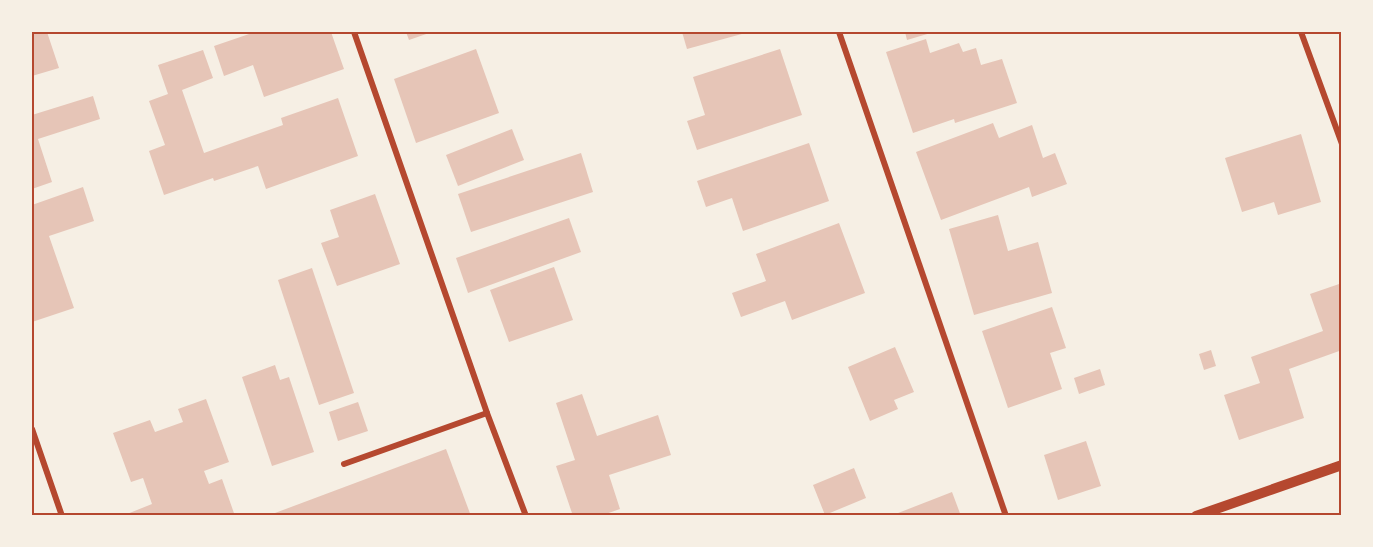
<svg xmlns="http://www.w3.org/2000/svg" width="1373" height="547" font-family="'Exo 2',sans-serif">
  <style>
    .building { fill: #e6c5b7 }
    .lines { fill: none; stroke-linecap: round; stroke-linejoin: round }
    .minor { stroke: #b5482f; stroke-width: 6 }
    .tertiary { stroke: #b5482f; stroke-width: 10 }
    .neatline { fill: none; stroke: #b5482f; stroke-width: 2 }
  </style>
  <rect width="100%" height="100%" fill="#f6efe4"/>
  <g class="building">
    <path d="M 32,32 L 47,32 L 59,68 L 32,76 Z"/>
    <path d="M 255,32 L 331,32 L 344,69 L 264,97 L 253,65 L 224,76 L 214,46 Z"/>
    <path d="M 406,32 L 432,32 L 409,40 Z"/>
    <path d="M 682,32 L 749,32 L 687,49 Z"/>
    <path d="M 905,32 L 934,32 L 907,40 Z"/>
    <path d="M 926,39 L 930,53 L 959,43 L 963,52 L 976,48 L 981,65 L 1002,59 L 1017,103 L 955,123 L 954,119 L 913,133 L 886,52 Z"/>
    <path d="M 476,49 L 499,113 L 416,143 L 394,79 Z"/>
    <path d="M 780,49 L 802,115 L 697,150 L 687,121 L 705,115 L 693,77 Z"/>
    <path d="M 203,50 L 213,78 L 182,90 L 204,153 L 283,125 L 281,118 L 338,98 L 358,156 L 266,189 L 258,166 L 214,181 L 213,178 L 164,195 L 149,151 L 165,145 L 149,101 L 168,94 L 158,65 Z"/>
    <path d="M 93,96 L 100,119 L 38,139 L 52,182 L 32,189 L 32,115 Z"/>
    <path d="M 993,123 L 999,138 L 1032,125 L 1043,158 L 1055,153 L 1067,184 L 1032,197 L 1029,187 L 941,220 L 916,152 Z"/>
    <path d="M 512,129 L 524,160 L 458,186 L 446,155 Z"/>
    <path d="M 1301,134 L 1321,202 L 1278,215 L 1274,202 L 1242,212 L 1225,158 Z"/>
    <path d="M 809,143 L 829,201 L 743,231 L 732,198 L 706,207 L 697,181 Z"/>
    <path d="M 581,153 L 593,192 L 471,232 L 458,194 Z"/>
    <path d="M 83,187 L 94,221 L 49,236 L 74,308 L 32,322 L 32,205 Z"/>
    <path d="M 375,194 L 400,264 L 337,286 L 321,243 L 339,237 L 330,210 Z"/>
    <path d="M 998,215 L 1008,251 L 1038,242 L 1052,293 L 974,315 L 949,229 Z"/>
    <path d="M 569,218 L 581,252 L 468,293 L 456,258 Z"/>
    <path d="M 839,223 L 865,293 L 792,320 L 785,301 L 741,317 L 732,293 L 766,281 L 756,254 Z"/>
    <path d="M 554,267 L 573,320 L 509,342 L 490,290 Z"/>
    <path d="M 312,268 L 354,393 L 319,405 L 278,280 Z"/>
    <path d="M 1342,283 L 1342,350 L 1289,369 L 1304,418 L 1239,440 L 1224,395 L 1260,383 L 1251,357 L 1323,331 L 1310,294 Z"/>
    <path d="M 1052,307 L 1066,348 L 1050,353 L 1062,389 L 1008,408 L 982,331 Z"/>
    <path d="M 895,347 L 914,392 L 894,400 L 898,409 L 870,421 L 848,367 Z"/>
    <path d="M 1211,350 L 1216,366 L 1204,370 L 1199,354 Z"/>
    <path d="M 275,365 L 280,380 L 289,377 L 314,452 L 272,466 L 242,377 Z"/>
    <path d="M 1100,369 L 1105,385 L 1079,394 L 1074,378 Z"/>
    <path d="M 582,394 L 597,436 L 658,415 L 671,455 L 609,475 L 620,509 L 600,516 L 573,516 L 556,466 L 575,460 L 556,403 Z"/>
    <path d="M 206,399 L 229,462 L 204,471 L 209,484 L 222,479 L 235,516 L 122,516 L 152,504 L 143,478 L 131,482 L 113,433 L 150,420 L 155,432 L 183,422 L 178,409 Z"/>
    <path d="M 358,402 L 368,431 L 338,441 L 329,412 Z"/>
    <path d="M 1086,441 L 1101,486 L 1058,500 L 1044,455 Z"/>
    <path d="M 446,449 L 471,516 L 275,516 L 275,513 Z"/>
    <path d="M 854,468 L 866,498 L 825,515 L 813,485 Z"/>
    <path d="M 952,492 L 961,516 L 893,516 L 893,515 Z"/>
  </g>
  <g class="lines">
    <g class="minor">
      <path d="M 354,32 L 487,413 L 526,516"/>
      <path d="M 839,32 L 1006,516"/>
      <path d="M 1301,32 L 1342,144"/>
      <path d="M 32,429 L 62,516"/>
      <path d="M 344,464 L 487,413"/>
    </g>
    <path class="tertiary" d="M 1196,516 L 1342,465"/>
  </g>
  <rect width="1373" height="547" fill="none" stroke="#f6efe4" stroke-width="66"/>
  <rect x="33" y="33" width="1307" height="481" class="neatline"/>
</svg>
